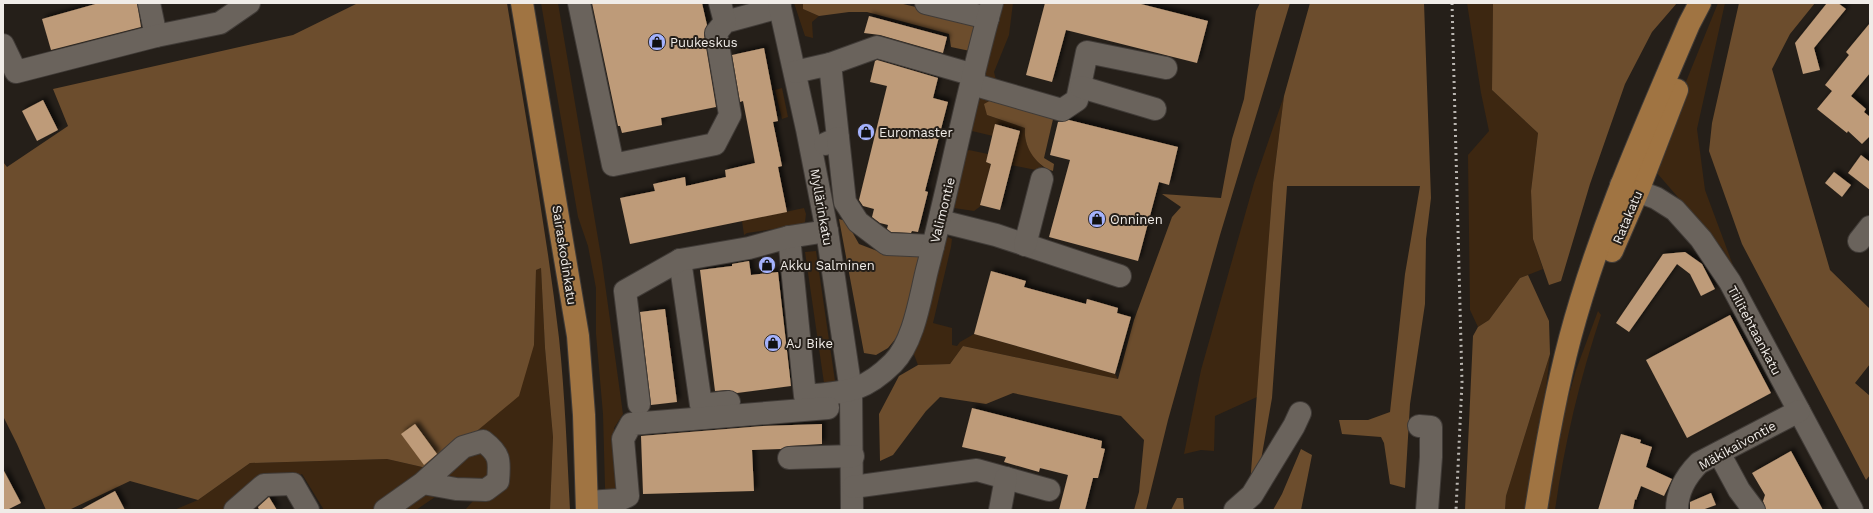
<svg xmlns="http://www.w3.org/2000/svg" width="1873" height="513" font-family="'Work Sans',sans-serif">
  <style>
    .green { fill: #3d2711 }
    .forest { fill: #6c4d2d }
    .building { fill: #be9b79; filter: url(#shadow) }
    .lines { fill: none; stroke-linecap: round; stroke-linejoin: round }
    .minor-casing { stroke: #403b37; stroke-width: 24 }
    .major-casing { stroke: #403b37; stroke-width: 24 }
    .minor { stroke: #6a635c; stroke-width: 22 }
    .major { stroke: #a07442; stroke-width: 22 }
    .rail { stroke: #b9b5b0; stroke-width: 3; stroke-dasharray: 2 4; stroke-linecap: butt }
    .labels { text-anchor: middle; stroke-width: 4; stroke-linejoin: round; paint-order: stroke }
    .poi-label { font-size: 13px; fill: #f0ece8; stroke: #251f19; text-anchor: start }
    .street-label { font-size: 13px; fill: #f0ece8; stroke: #251f19 }
  </style>
  <defs>
    <filter id="shadow"><feDropShadow dx="3.5" dy="-3.5" stdDeviation="2" flood-color="#0009"/></filter>
  </defs>
  <rect width="100%" height="100%" fill="#251f19"/>
  <g class="green">
    <path d="M 541,3 L 558,3 L 602,262 L 623,414 L 614,428 L 616,492 L 607,504 L 605,487 L 603,414 L 596,334 L 596,288 L 588,246 L 578,217 Z"/>
    <path d="M 794,3 L 803,3 L 803,9 L 819,16 L 812,22 L 813,38 L 805,36 Z"/>
    <path d="M 1000,3 L 1013,3 L 1009,35 L 994,72 L 996,80 L 991,83 L 984,72 Z"/>
    <path d="M 1467,3 L 1493,3 L 1492,90 L 1538,133 L 1531,191 L 1533,239 L 1543,269 L 1520,278 L 1489,320 L 1478,327 L 1470,310 L 1468,155 L 1489,131 L 1481,93 Z"/>
    <path d="M 1718,3 L 1725,3 L 1697,129 L 1705,190 L 1734,268 L 1722,248 L 1657,173 L 1656,164 L 1670,121 Z"/>
    <path d="M 782,88 L 788,117 L 782,119 L 775,90 Z"/>
    <path d="M 1284,96 L 1273,183 L 1257,397 L 1215,416 L 1214,451 L 1201,450 L 1184,454 L 1201,370 L 1254,183 Z"/>
    <path d="M 981,98 L 993,99 L 987,115 L 1025,128 C 1023,144 1033,158 1044,168 L 1041,171 L 1011,165 L 1020,130 L 996,124 L 993,136 L 972,131 L 976,104 Z"/>
    <path d="M 969,150 L 988,154 L 986,162 L 991,164 L 980,204 L 982,205 L 974,211 L 954,208 L 964,153 Z"/>
    <path d="M 804,208 L 806,214 L 805,222 L 800,225 L 747,233 L 744,235 L 742,221 Z"/>
    <path d="M 948,237 L 952,239 L 951,247 L 933,323 L 952,328 L 952,345 L 957,346 L 960,342 L 974,334 L 1115,374 L 1118,379 L 963,346 L 950,364 L 918,365 L 913,352 L 941,246 Z"/>
    <path d="M 816,251 L 835,381 L 824,383 L 805,252 Z"/>
    <path d="M 541,268 L 545,348 L 553,437 L 550,510 L 465,510 L 473,501 L 484,499 L 438,495 L 416,510 L 324,510 L 302,474 L 226,510 L 174,510 L 198,500 L 250,463 L 387,459 L 431,469 L 534,345 L 536,270 Z"/>
    <path d="M 1598,311 L 1601,315 C 1579,382 1565,441 1555,510 L 1546,510 L 1559,430 L 1576,370 Z"/>
    <path d="M 1550,354 L 1545,396 L 1525,510 L 1505,510 L 1506,496 Z"/>
  </g>
  <g class="forest">
    <path d="M 358,3 L 507,3 C 525,114 546,226 559,338 C 565,395 567,453 570,510 L 550,510 L 553,437 L 545,348 L 541,268 L 536,270 L 534,345 L 519,396 L 431,469 L 387,459 L 250,463 L 198,500 L 130,481 L 69,510 L 46,510 L 17,444 L 3,416 L 3,162 L 7,167 L 68,126 L 53,89 L 293,35 Z"/>
    <path d="M 803,3 L 899,3 L 958,17 L 974,23 L 977,29 L 970,51 L 951,47 L 949,34 L 867,12 L 849,12 L 819,16 L 803,9 Z"/>
    <path d="M 1260,3 L 1290,3 L 1220,235 L 1168,420 L 1146,510 L 1134,510 L 1139,492 L 1144,440 L 1121,416 L 1013,393 L 986,404 L 940,397 L 926,411 L 893,455 L 880,461 L 879,414 L 899,376 L 918,365 L 950,364 L 963,346 L 1118,379 L 1134,320 L 1172,217 L 1181,207 L 1162,194 L 1221,198 L 1232,139 L 1244,99 L 1256,11 Z"/>
    <path d="M 1310,3 L 1424,3 L 1431,198 L 1426,239 L 1425,304 L 1410,404 L 1405,488 L 1390,484 L 1384,443 L 1381,437 L 1342,434 L 1339,420 L 1368,420 L 1390,412 L 1405,274 L 1420,186 L 1287,186 L 1272,398 L 1258,477 L 1250,485 L 1273,183 L 1284,96 Z"/>
    <path d="M 1493,3 L 1677,3 L 1652,32 L 1625,84 L 1590,184 L 1561,281 L 1549,285 L 1533,239 L 1531,191 L 1538,133 L 1492,90 Z"/>
    <path d="M 1739,3 L 1815,3 L 1790,34 L 1772,69 L 1830,270 L 1870,309 L 1870,364 L 1855,383 L 1870,396 L 1870,475 L 1866,480 L 1742,244 L 1709,151 L 1712,123 Z"/>
    <path d="M 993,99 L 1054,115 L 1044,158 L 1054,164 L 1053,171 C 1036,166 1023,146 1025,128 L 987,115 L 984,104 Z"/>
    <path d="M 839,219 L 846,221 L 859,244 L 880,252 L 902,256 L 920,254 L 901,332 L 888,348 L 876,355 L 864,353 Z"/>
    <path d="M 1528,275 L 1549,321 L 1550,354 L 1506,496 L 1505,510 L 1465,510 L 1473,336 L 1478,327 L 1489,320 L 1520,278 Z"/>
    <path d="M 1301,449 L 1312,455 L 1301,510 L 1273,510 L 1282,494 Z"/>
    <path d="M 1177,498 L 1183,498 L 1184,510 L 1171,510 Z"/>
  </g>
  <g class="building">
    <path d="M 99,3 L 137,3 L 141,27 L 51,50 L 42,19 Z"/>
    <path d="M 592,3 L 702,3 L 707,25 L 704,35 L 716,107 L 661,118 L 662,125 L 622,133 L 620,126 L 618,126 Z"/>
    <path d="M 1045,3 L 1137,3 L 1208,21 L 1197,63 L 1066,30 L 1052,82 L 1026,75 Z"/>
    <path d="M 1827,3 L 1838,3 L 1846,9 L 1814,48 L 1820,70 L 1803,74 L 1795,43 Z"/>
    <path d="M 869,16 L 947,37 L 943,53 L 880,35 L 864,33 Z"/>
    <path d="M 1870,23 L 1870,73 L 1851,96 L 1866,109 L 1864,112 L 1870,117 L 1870,136 L 1862,144 L 1848,131 L 1847,133 L 1817,109 L 1832,91 L 1825,85 L 1849,55 L 1846,52 Z"/>
    <path d="M 764,48 L 778,121 L 773,122 L 782,166 L 778,167 L 787,212 L 630,244 L 620,198 L 655,191 L 653,184 L 685,177 L 686,186 L 726,177 L 725,170 L 755,163 L 743,101 L 740,102 L 732,55 Z"/>
    <path d="M 877,60 L 938,78 L 933,98 L 948,102 L 925,191 L 928,192 L 918,232 L 912,231 L 911,233 L 891,232 L 887,229 L 888,225 L 880,223 L 872,217 L 874,209 L 863,206 L 859,200 L 887,86 L 870,82 L 875,61 Z"/>
    <path d="M 43,100 L 58,130 L 37,141 L 22,111 Z"/>
    <path d="M 1069,120 L 1178,147 L 1169,185 L 1159,182 L 1138,261 L 1049,237 L 1070,160 L 1050,155 L 1058,122 Z"/>
    <path d="M 995,124 L 1020,131 L 1000,210 L 980,205 L 991,164 L 986,162 Z"/>
    <path d="M 1861,155 L 1870,162 L 1870,190 L 1848,173 Z"/>
    <path d="M 1834,172 L 1851,185 L 1842,197 L 1825,183 Z"/>
    <path d="M 1685,252 L 1702,264 L 1715,289 L 1701,296 L 1690,274 L 1677,264 L 1629,332 L 1616,323 L 1663,254 Z"/>
    <path d="M 749,261 L 751,275 L 778,272 L 791,386 L 737,393 L 728,390 L 715,391 L 700,270 L 732,266 L 732,264 Z"/>
    <path d="M 991,271 L 1026,281 L 1024,287 L 1086,304 L 1087,299 L 1118,308 L 1117,313 L 1131,317 L 1115,374 L 974,334 Z"/>
    <path d="M 665,309 L 677,402 L 651,405 L 640,312 Z"/>
    <path d="M 1730,315 L 1771,393 L 1687,438 L 1646,360 Z"/>
    <path d="M 972,408 L 1102,441 L 1101,448 L 1105,449 L 1098,478 L 1093,478 L 1085,510 L 1059,510 L 1068,475 L 1040,468 L 1039,472 L 1004,462 L 1006,457 L 962,447 Z"/>
    <path d="M 415,424 L 437,454 L 424,465 L 401,434 Z"/>
    <path d="M 822,424 L 822,444 L 789,446 L 781,449 L 752,450 L 754,491 L 643,494 L 641,436 L 763,426 Z"/>
    <path d="M 1621,434 L 1641,440 L 1640,443 L 1652,447 L 1646,467 L 1672,479 L 1664,496 L 1641,486 L 1636,500 L 1635,499 L 1633,510 L 1598,510 Z"/>
    <path d="M 1791,451 L 1823,510 L 1766,510 L 1763,501 L 1765,495 L 1752,473 Z"/>
    <path d="M 3,469 L 21,503 L 7,510 L 3,510 Z"/>
    <path d="M 115,491 L 125,510 L 80,510 Z"/>
    <path d="M 1711,493 L 1716,505 L 1702,510 L 1690,510 L 1690,502 Z"/>
    <path d="M 269,497 L 277,510 L 259,510 L 258,507 Z"/>
  </g>
  <g class="lines">
    <defs>
      <g id="minor">
        <path d="M 149,3 L 156,36"/>
        <path d="M 579,3 L 613,165 L 715,144 L 730,115 L 716,33 L 725,22 L 780,7"/>
        <path d="M 720,3 L 725,22"/>
        <path d="M 779,3 L 807,129 L 827,231 L 851,391 L 852,510"/>
        <path d="M 926,3 L 988,18"/>
        <path d="M 3,45 L 16,72 L 156,36 L 220,23 L 249,3"/>
        <path d="M 830,64 L 877,47 L 974,75"/>
        <path d="M 795,72 L 830,64 L 838,138 L 825,144"/>
        <path d="M 972,84 L 1062,110 L 1077,100 L 1087,52 L 1166,68"/>
        <path d="M 1081,87 L 1155,109"/>
        <path d="M 838,138 L 845,202 L 858,222 L 887,244 L 933,246"/>
        <path d="M 1621,185 L 1656,198 L 1675,210 L 1701,239 L 1730,282 L 1852,510"/>
        <path d="M 940,221 L 996,235 L 1120,276"/>
        <path d="M 789,237 L 805,396 C 845,392 863,393 893,363 C 914,342 920,298 927,270 C 950,182 967,91 992,3"/>
        <path d="M 1859,241 L 1870,227"/>
        <path d="M 1025,245 L 1042,179"/>
        <path d="M 680,260 L 701,405 L 729,402"/>
        <path d="M 639,404 L 625,291 L 680,260 L 749,248 L 789,237 L 827,231"/>
        <path d="M 1419,426 L 1431,427 L 1431,457 L 1427,510"/>
        <path d="M 1719,453 L 1739,490 L 1754,510"/>
        <path d="M 789,458 L 853,456"/>
        <path d="M 853,487 L 977,470 L 1049,490"/>
        <path d="M 587,502 L 619,500 L 628,496 L 623,439 L 631,424 L 828,408"/>
        <path d="M 235,510 L 264,485 L 293,484 L 308,510"/>
        <path d="M 385,510 L 423,483 L 456,489 L 486,490 L 498,481 C 500,460 500,454 483,441 L 463,447 L 423,483"/>
        <path d="M 1000,510 L 1006,478"/>
        <path d="M 1235,510 L 1252,495 L 1294,426 L 1300,413"/>
        <path d="M 1677,510 C 1677,491 1686,476 1699,463 L 1799,411"/>
      </g>
      <g id="major">
        <path d="M 522,3 L 578,336 L 584,415 L 587,510"/>
        <path d="M 1612,251 L 1638,191 L 1677,90"/>
        <path d="M 1536,510 C 1545,452 1555,395 1570,338 C 1599,229 1645,127 1689,24 L 1700,3"/>
      </g>
    </defs>
    <use href="#minor" class="minor-casing"/>
    <use href="#major" class="major-casing"/>
    <use href="#minor" class="minor"/>
    <use href="#major" class="major"/>
    <path class="rail" d="M 1452,3 L 1462,382 L 1456,510"/>
  </g>
  <defs>
    <symbol id="shop-disc" viewBox="-11 -11 22 22"><circle r="9.5" fill="#a4b2fc" stroke="#251f19"/><path d="M-5-2.5h2.3a2.7 3.5 0 0 1 5.4 0H5L5.5 6h-11ZM-1.5-2.5h3a1.5 2.3 0 0 0-3 0Z" fill="#111"/></symbol>
  </defs>
  <g fill-rule="evenodd">
    <use href="#shop-disc" x="647" y="32" width="20" height="20"/>
    <use href="#shop-disc" x="856" y="122" width="20" height="20"/>
    <use href="#shop-disc" x="1087" y="209" width="20" height="20"/>
    <use href="#shop-disc" x="757" y="255" width="20" height="20"/>
    <use href="#shop-disc" x="763" y="333" width="20" height="20"/>
  </g>
  <g class="labels">
    <g class="poi-label">
      <text x="670" y="47">Puukeskus</text>
      <text x="879" y="137">Euromaster</text>
      <text x="1110" y="224">Onninen</text>
      <text x="780" y="270">Akku Salminen</text>
      <text x="786" y="348">AJ Bike</text>
    </g>
    <g class="street-label">
      <text transform="translate(822 207) rotate(80)" y="5">Myllärinkatu</text>
      <text transform="translate(942 210) rotate(-76)" y="5">Valimontie</text>
      <text transform="translate(1627 217) rotate(-67)" y="5">Ratakatu</text>
      <text transform="translate(565 255) rotate(81)" y="5">Sairaskodinkatu</text>
      <text transform="translate(1755 330) rotate(62)" y="5">Tiilitehtaankatu</text>
      <text transform="translate(1737 445) rotate(-29)" y="5">Mäkikaivontie</text>
    </g>
  </g>
  <rect width="1873" height="513" fill="none" stroke="#f0ece8" stroke-width="8"/>
</svg>
